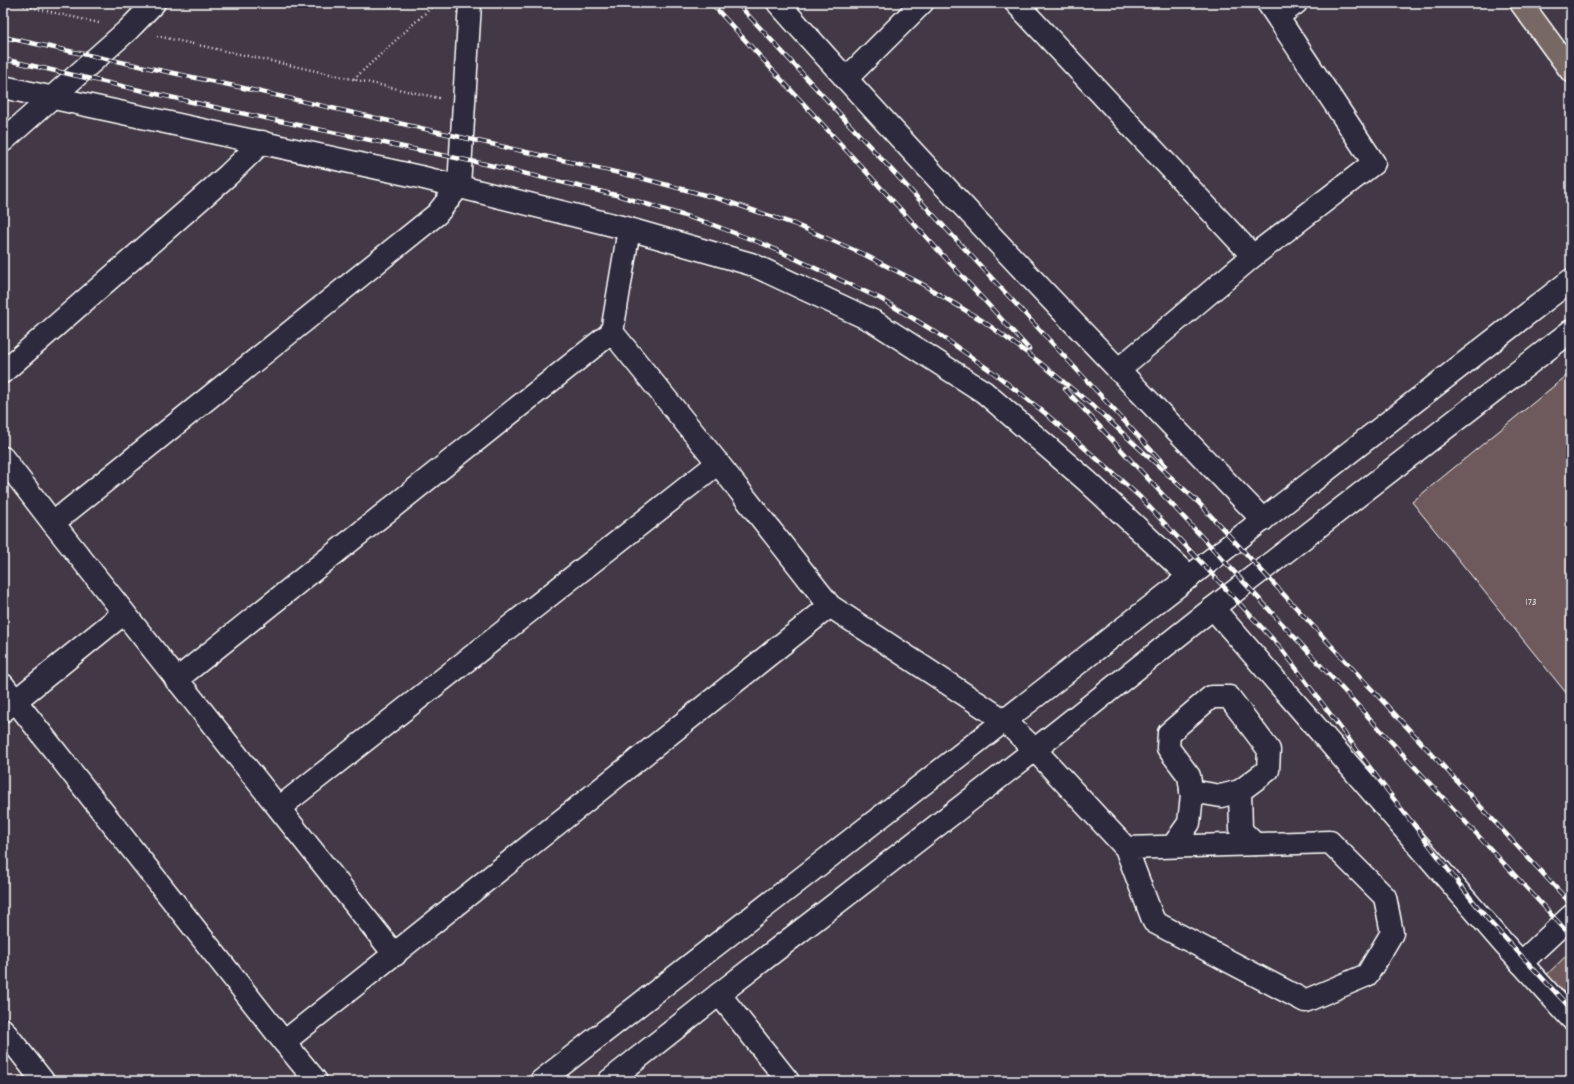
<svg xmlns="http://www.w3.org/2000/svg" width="1574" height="1084" font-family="Dekko,sans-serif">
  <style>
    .building { fill: #6e5a5b; stroke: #fff }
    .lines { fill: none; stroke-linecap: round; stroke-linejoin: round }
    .minor-casing { stroke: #fff; stroke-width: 25 }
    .highway-casing { stroke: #fff; stroke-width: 25 }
    .path { stroke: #fff; stroke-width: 2.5; stroke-dasharray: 1 3; stroke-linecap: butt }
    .minor { stroke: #2f2a3d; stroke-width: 22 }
    .highway { stroke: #776864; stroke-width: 22 }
    .rail-casing { stroke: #fff; stroke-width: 4.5 }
    .rail { stroke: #2f2a3d; stroke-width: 3; stroke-dasharray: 9; stroke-linecap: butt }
    .labels { text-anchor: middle; stroke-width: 3; stroke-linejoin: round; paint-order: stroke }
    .number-label { font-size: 11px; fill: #dbd6d6 }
  </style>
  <rect width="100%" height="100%" fill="#423846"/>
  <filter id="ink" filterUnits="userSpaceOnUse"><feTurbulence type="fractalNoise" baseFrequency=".025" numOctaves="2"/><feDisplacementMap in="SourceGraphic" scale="8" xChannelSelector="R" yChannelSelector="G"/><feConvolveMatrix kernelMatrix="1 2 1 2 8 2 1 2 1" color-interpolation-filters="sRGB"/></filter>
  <g filter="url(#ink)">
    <g class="building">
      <path d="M 1571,372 L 1571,699 L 1412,502 Z"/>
      <path d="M 1571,951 L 1571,1020 L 1537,984 Z"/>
    </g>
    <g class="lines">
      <defs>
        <g id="minor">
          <path d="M 778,3 C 935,180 1099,350 1263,520"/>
          <path d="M 1016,3 L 1253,256"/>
          <path d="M 1278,16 L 1296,3"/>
          <path d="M 846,79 L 922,3"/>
          <path d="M 3,87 L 420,177 L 629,229 L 612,332 L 176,680"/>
          <path d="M 3,141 L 129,29 L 154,3"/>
          <path d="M 629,229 L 751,264 L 875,322 L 984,392 L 1087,481 L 1190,577"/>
          <path d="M 612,332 L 718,463 L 830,606 L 1005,721 L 1035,750 L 1126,848 L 1154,922 L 1305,1001 L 1367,975 L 1392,933 L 1385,897 L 1330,842 L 1126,848"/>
          <path d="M 1118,370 L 1253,256 L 1374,163 L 1268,3"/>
          <path d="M 3,372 L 228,175 L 262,142"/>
          <path d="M 3,458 L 53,523 L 395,955"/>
          <path d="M 53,523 L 437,214 L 459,186 L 470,3"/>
          <path d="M 1213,608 L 1504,944 L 1571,1018"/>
          <path d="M 3,685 L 284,1042 L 316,1081"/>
          <path d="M 3,711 L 124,613"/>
          <path d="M 1191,791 L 1221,796 L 1240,791"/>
          <path d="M 279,808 L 718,463"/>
          <path d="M 1173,846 L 1189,823 L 1192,795 L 1189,776 L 1168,748 L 1169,733 L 1211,697 L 1229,697 L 1269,750 L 1268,770 L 1240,791 L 1241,830 L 1255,844"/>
          <path d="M 1521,963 L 1571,916"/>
          <path d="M 719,994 L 788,1081"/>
          <path d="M 3,1030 L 43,1081"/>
          <path d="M 284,1042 L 830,606"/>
          <path d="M 541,1081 L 1571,280"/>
          <path d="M 609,1081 L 719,994 L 1023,759 L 1213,608 L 1571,331"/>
        </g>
        <path id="highway" d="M 1521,3 L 1571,71"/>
      </defs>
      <use href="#minor" class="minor-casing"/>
      <use href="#highway" class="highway-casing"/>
      <g class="path">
        <path d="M 12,3 L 99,23"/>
        <path d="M 157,36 L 439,98"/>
        <path d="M 354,79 L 436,3"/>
      </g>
      <use href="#minor" class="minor"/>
      <use href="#highway" class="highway"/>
      <defs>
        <g id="rail">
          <path d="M 711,3 L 1029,349"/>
          <path d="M 737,3 L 1165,465"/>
          <path d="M 3,37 L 239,87 L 637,177 L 720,199 L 794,224 L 863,254 L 922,284 L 983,321 L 1038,361 L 1093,406 L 1198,502 L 1571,904"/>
          <path d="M 3,59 L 236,112 L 485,164 L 620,196 L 708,223 L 766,245 L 881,299 L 937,333 L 994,373 L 1045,413 L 1140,497 L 1281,648 L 1380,781 L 1460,885 L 1490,922 L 1571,1009"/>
          <path d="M 1065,389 L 1571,936"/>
        </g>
      </defs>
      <use href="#rail" class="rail-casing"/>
      <use href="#rail" class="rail"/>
    </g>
  </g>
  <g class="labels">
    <g class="number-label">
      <text x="1531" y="605">173</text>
    </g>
  </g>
  <rect width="1574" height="1084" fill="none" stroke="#2f2a3d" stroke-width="16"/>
  <rect x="8" y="8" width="1558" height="1068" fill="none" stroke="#fff" stroke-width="1.5" filter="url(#ink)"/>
</svg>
